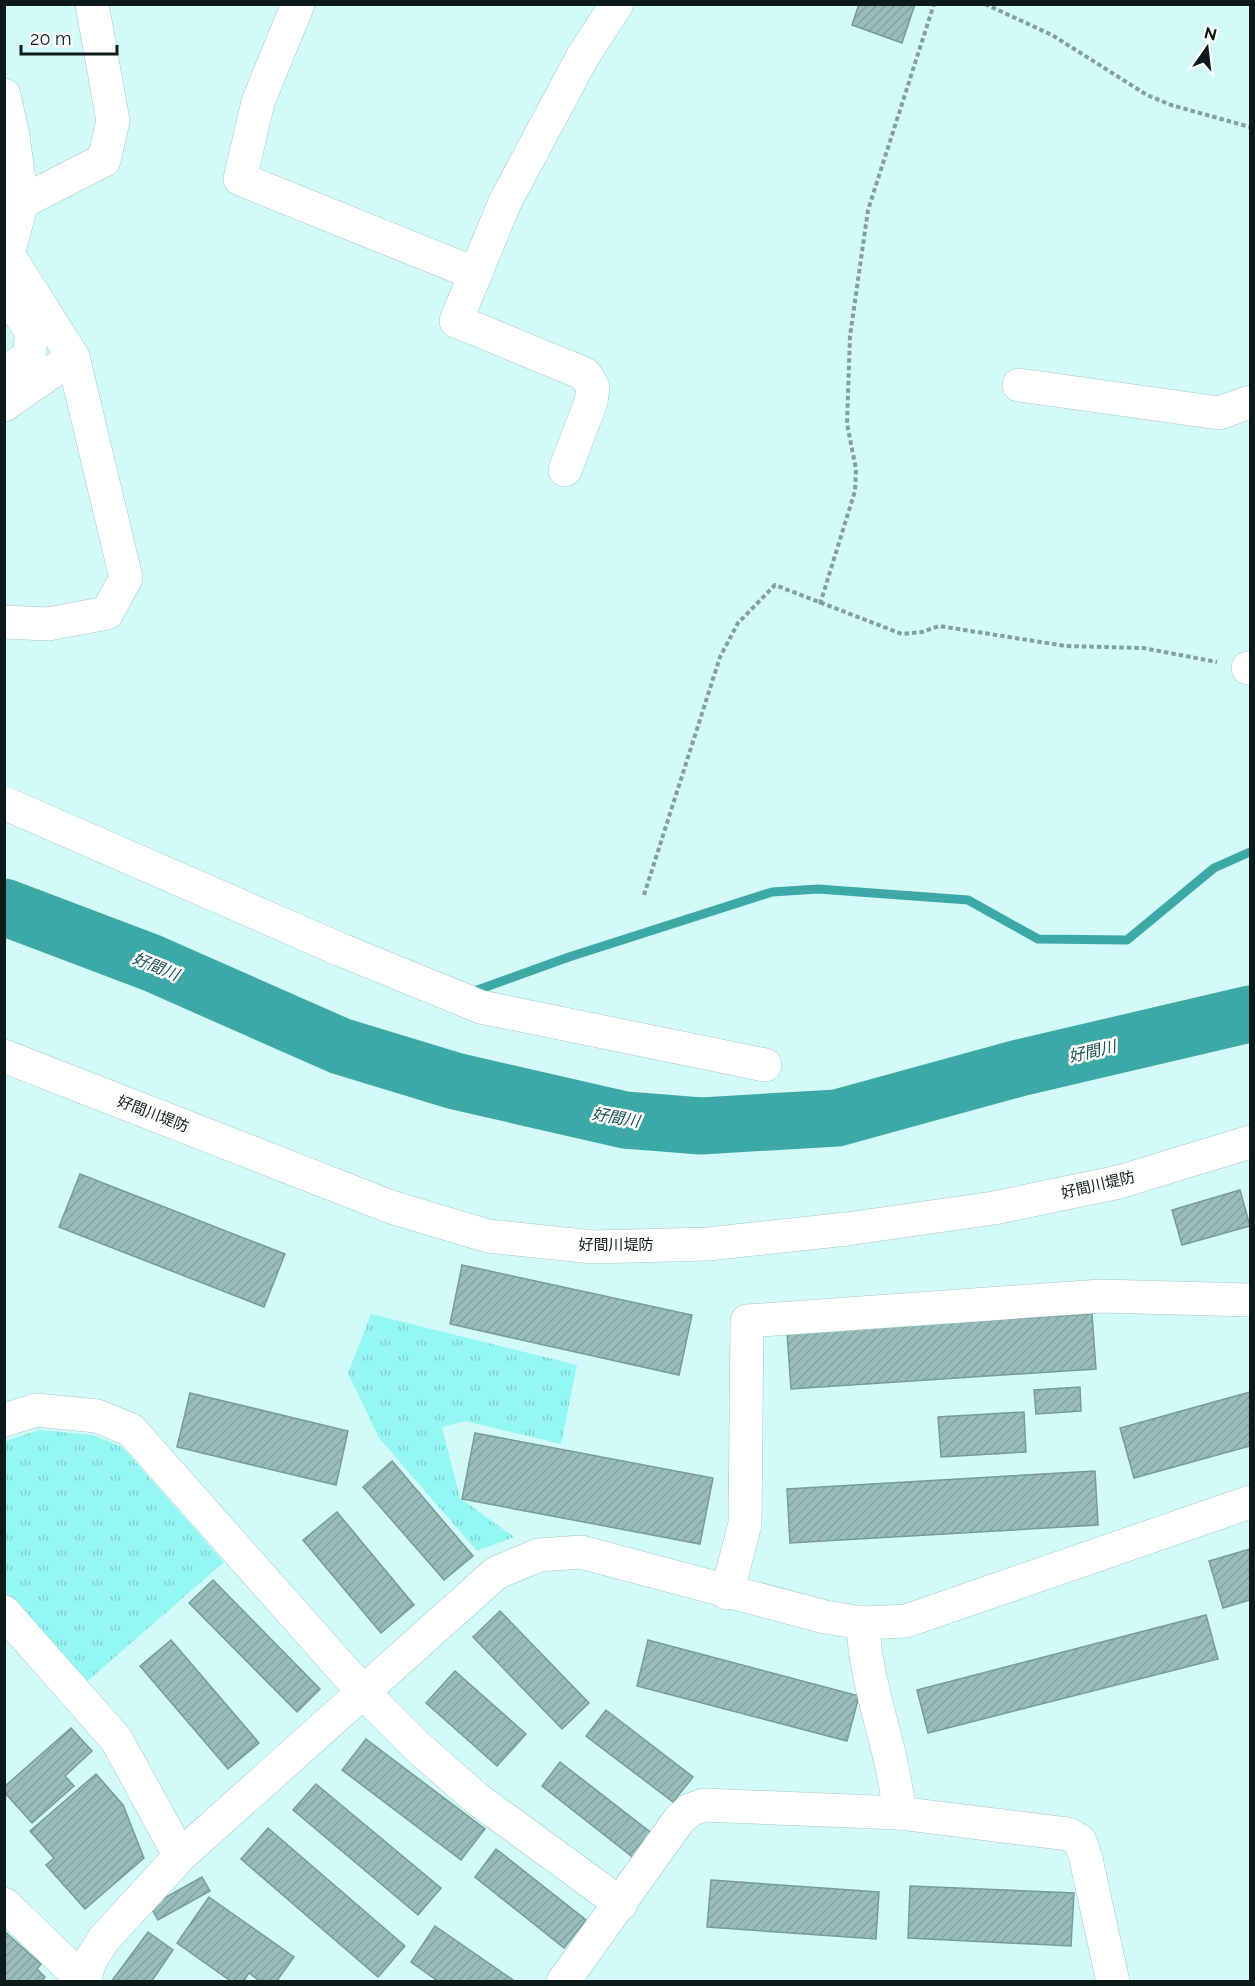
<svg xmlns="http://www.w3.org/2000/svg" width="1255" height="1986" font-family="Raleway,'Noto Sans JP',sans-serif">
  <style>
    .grass { fill: url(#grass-tufts) }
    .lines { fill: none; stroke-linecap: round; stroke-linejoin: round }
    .stream { stroke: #3da9a6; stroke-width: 9 }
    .river { stroke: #3da9a6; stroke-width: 57 }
    .building { fill: url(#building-hatch); stroke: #779c9b; stroke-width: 1.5 }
    .minor-casing { stroke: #a2c8c6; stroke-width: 34 }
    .path { stroke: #82a09f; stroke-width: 4; stroke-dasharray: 4.5 3; stroke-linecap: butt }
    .minor { stroke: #fff; stroke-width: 33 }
    .labels { text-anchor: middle; stroke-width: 5; stroke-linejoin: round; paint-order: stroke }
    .street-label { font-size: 15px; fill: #0c1b1a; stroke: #fefefe }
    .water-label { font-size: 16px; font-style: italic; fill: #165351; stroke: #fefefe }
  </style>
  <defs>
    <pattern id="grass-tufts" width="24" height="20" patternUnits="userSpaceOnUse" patternTransform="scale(1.5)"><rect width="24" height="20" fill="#95f7f3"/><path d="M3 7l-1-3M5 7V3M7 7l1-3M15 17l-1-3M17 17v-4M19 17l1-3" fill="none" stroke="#7fd3d0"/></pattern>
    <pattern id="building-hatch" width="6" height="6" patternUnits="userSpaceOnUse" patternTransform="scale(1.5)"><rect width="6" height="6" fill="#98bebc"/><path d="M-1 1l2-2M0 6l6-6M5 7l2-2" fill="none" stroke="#82a3a1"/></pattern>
  </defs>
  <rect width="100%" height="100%" fill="#d2faf8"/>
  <g class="grass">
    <path d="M 371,1314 L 577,1365 L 561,1444 L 465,1421 L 442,1427 L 460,1498 L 514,1537 L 477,1551 L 379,1438 L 348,1373 Z"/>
    <path d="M 40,1430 L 93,1435 L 122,1447 L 224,1562 L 83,1685 L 5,1592 L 4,1441 Z"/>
  </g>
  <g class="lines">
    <path class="stream" d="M 469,993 L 569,957 L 772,892 L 818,889 L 968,900 L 1038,939 L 1127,940 L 1214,868 L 1250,852"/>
    <path class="river" d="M 4,907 L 152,963 L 340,1046 L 455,1081 L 625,1120 L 701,1126 L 837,1118 L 1019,1068 L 1250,1014"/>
  </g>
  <g class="building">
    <path d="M 859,4 L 915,4 L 902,43 L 852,25 Z"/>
    <path d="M 80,1174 L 285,1254 L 264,1307 L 59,1227 Z"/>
    <path d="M 1240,1190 L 1250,1226 L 1182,1245 L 1172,1210 Z"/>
    <path d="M 462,1265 L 692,1315 L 679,1375 L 450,1324 Z"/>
    <path d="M 1092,1314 L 1096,1369 L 791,1389 L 787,1333 Z"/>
    <path d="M 1080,1387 L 1081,1411 L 1036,1414 L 1034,1390 Z"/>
    <path d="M 1250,1392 L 1250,1446 L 1134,1478 L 1120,1428 Z"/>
    <path d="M 190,1393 L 348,1431 L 336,1485 L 177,1447 Z"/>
    <path d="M 1024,1412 L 1026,1452 L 941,1457 L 938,1417 Z"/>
    <path d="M 475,1433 L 713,1478 L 700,1544 L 462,1499 Z"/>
    <path d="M 392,1461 L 473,1556 L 444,1580 L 363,1487 Z"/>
    <path d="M 1095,1471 L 1098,1525 L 790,1543 L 787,1489 Z"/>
    <path d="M 337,1512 L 414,1605 L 381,1633 L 303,1540 Z"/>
    <path d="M 1250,1549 L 1250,1600 L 1223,1608 L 1209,1561 Z"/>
    <path d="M 213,1580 L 320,1689 L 297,1712 L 189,1603 Z"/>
    <path d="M 500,1611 L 589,1703 L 562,1729 L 473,1637 Z"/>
    <path d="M 1206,1615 L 1218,1659 L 928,1733 L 917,1690 Z"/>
    <path d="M 171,1640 L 259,1743 L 228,1769 L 140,1666 Z"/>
    <path d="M 648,1640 L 859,1696 L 847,1741 L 637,1686 Z"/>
    <path d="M 455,1671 L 526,1734 L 497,1766 L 426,1703 Z"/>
    <path d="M 606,1710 L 693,1777 L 673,1802 L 586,1736 Z"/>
    <path d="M 71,1728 L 92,1751 L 65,1776 L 74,1786 L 32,1823 L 4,1792 L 4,1787 Z"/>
    <path d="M 366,1739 L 485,1829 L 461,1860 L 342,1770 Z"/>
    <path d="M 560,1762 L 654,1835 L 635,1859 L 542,1786 Z"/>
    <path d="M 96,1774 L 123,1805 L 144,1858 L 85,1909 L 46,1865 L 54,1858 L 30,1831 Z"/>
    <path d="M 316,1784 L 441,1888 L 418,1915 L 293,1810 Z"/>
    <path d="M 268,1828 L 405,1946 L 378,1977 L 241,1859 Z"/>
    <path d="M 496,1849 L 586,1920 L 564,1948 L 475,1877 Z"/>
    <path d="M 202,1877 L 210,1891 L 158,1920 L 150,1906 Z"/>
    <path d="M 711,1880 L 879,1892 L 876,1939 L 707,1927 Z"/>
    <path d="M 910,1886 L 1074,1893 L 1071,1946 L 908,1938 Z"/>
    <path d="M 209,1897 L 294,1957 L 276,1982 L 261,1982 L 249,1973 L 243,1982 L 232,1982 L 177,1943 Z"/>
    <path d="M 435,1926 L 516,1982 L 439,1982 L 411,1962 Z"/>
    <path d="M 4,1931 L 41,1964 L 37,1969 L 45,1977 L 41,1982 L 4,1982 Z"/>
    <path d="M 148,1932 L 173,1950 L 151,1982 L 111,1982 Z"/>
  </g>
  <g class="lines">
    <defs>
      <g id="minor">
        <path d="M 298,4 L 258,102 L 240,179 L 476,274"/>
        <path d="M 4,95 L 13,136 L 22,202"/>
        <path d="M 4,374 L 29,356 L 32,333 L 8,296"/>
        <path d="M 1019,385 L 1219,413 L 1250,402"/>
        <path d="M 4,405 L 73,357"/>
        <path d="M 565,470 L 591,402 L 593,387 L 585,374 L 456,321 L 505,202 L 583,56 L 617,4"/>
        <path d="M 4,622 L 48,624 L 107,613 L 126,578 L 73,357 L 8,254 L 22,202 L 104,160 L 113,121 L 92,4"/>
        <path d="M 1248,668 L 1250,668"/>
        <path d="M 4,803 L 339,949 L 481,1007 L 765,1065"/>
        <path d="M 4,1056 L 391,1207 L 488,1236 L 593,1247 L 708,1244 L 847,1229 L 994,1208 L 1119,1182 L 1250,1142"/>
        <path d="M 4,1420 L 36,1410 L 97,1416 L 131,1430 L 363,1692 L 419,1748 L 476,1798 L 621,1904"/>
        <path d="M 727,1593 L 745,1524 L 747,1321 L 1101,1296 L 1250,1300"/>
        <path d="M 4,1612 L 116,1739 L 180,1856"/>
        <path d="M 863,1623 C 865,1688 894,1748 899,1813"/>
        <path d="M 4,1904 L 84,1981"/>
        <path d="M 84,1982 L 90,1961 L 103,1940 L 180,1856 L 496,1573 L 539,1555 L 581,1552 L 825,1617 L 863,1623 L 906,1621 L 1250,1502"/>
        <path d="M 563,1982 L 679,1820 L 690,1810 L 704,1805 L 899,1813 L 1068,1834 L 1080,1841 L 1086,1859 L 1113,1982"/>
      </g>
    </defs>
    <use href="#minor" class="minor-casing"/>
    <g class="path">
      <path d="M 985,4 L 1052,35 L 1147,95 L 1171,105 L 1250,127"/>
      <path d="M 820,604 L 855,491 L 856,469 L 847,424 L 850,336 L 868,210 L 934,4"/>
      <path d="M 644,895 L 720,657 L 738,623 L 775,585 L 902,634 L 922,632 L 939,626 L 1066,646 L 1143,648 L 1217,662"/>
    </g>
    <use href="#minor" class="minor"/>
  </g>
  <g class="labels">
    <g class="street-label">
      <text transform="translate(153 1114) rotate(21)" y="5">好間川堤防</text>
      <text transform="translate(1098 1185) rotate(-13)" y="5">好間川堤防</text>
      <text x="616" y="1250">好間川堤防</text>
    </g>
    <g class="water-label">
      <text transform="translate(156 966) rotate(22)" y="6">好間川</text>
      <text transform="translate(1092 1051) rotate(-13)" y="6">好間川</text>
      <text transform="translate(616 1117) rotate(10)" y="6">好間川</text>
    </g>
  </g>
  <rect width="1255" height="1986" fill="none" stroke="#0c1b1a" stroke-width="12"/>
  <g transform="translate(1207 48) rotate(14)" stroke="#fefefe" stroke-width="4.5" paint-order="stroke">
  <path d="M0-4.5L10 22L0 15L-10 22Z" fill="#0c1b1a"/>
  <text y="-9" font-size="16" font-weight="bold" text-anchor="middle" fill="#0c1b1a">N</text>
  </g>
  <path d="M21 45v9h96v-9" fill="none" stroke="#0c1b1a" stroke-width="3"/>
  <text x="30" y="45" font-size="18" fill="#0c1b1a" stroke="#fefefe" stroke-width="4.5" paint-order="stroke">20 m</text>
</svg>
